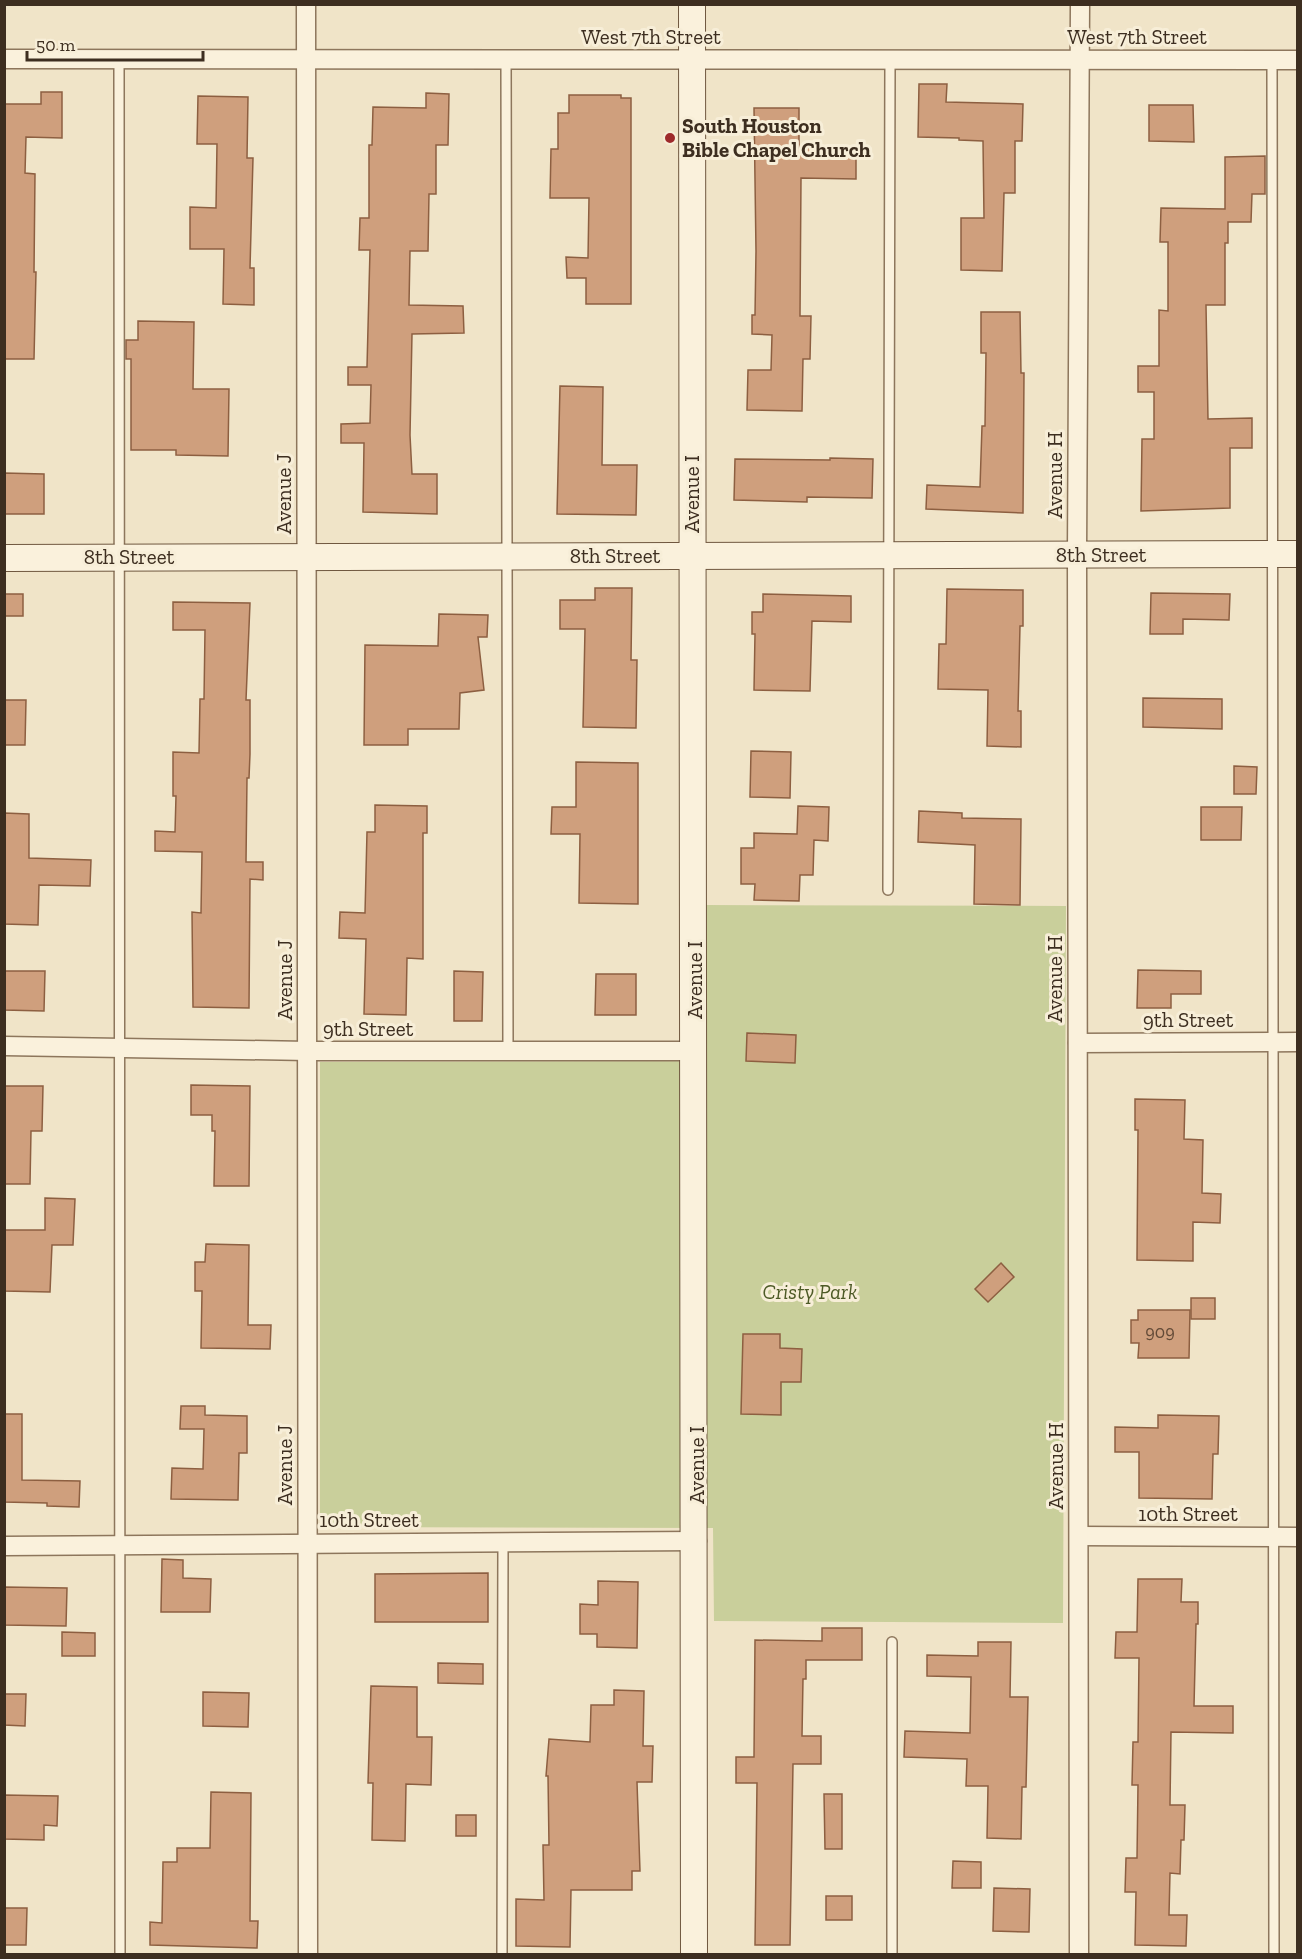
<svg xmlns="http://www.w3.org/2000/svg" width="1302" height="1959" font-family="'Zilla Slab',serif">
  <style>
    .green { fill: #c9cf9b }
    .building { fill: #cf9f7d; stroke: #8d5f41; stroke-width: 1.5 }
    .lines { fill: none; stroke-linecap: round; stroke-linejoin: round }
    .lane-casing { stroke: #8d765c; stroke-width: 12 }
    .street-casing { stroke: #8d765c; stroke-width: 21 }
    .secondary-casing { stroke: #6f573f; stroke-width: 28 }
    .lane { stroke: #faf1dc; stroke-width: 9 }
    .street { stroke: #faf1dc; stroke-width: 18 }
    .secondary { stroke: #faf1dc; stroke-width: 26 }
    .poi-dot { fill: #9e2a2b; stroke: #f7eed8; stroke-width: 2 }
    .labels { text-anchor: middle; stroke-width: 6; stroke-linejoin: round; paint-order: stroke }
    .number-label { font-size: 18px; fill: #624a37 }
    .street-label { font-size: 21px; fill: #3d2e20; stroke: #f7eed8 }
    .poi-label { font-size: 21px; font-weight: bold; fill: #3d2e20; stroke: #f7eed8; text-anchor: start }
    .park-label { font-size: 21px; font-style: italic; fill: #4d5a26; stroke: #f7eed8 }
  </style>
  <rect width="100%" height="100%" fill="#f0e4c8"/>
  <path class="green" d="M 705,905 L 1066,906 L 1063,1623 L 714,1621 L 713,1528 L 320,1527 L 320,1062 L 705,1061 Z"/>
  <g class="building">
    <path d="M 919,84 L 947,84 L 946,102 L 1023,104 L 1022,141 L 1015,141 L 1015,193 L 1004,193 L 1002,271 L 961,270 L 961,218 L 984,218 L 983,141 L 959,140 L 959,138 L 918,137 Z"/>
    <path d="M 41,92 L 62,92 L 62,138 L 26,137 L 25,173 L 35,174 L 34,272 L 36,272 L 34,359 L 4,359 L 4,104 L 41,104 Z"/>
    <path d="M 426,93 L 449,94 L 448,145 L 436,145 L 436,194 L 429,194 L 428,251 L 410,251 L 409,305 L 463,306 L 464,333 L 412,334 L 410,435 L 412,474 L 437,474 L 437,514 L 363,512 L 364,443 L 341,443 L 341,424 L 370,423 L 371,385 L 348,385 L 348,367 L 367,367 L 370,250 L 359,250 L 360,218 L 369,218 L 369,145 L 372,145 L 373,107 L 426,108 Z"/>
    <path d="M 569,95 L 621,95 L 621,98 L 631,98 L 631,304 L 586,304 L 586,278 L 567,278 L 566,257 L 588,258 L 589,198 L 550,198 L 551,149 L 558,149 L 558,113 L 569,113 Z"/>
    <path d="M 198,96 L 248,97 L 247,158 L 253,158 L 250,268 L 254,268 L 254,305 L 223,304 L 224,249 L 190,249 L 190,207 L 216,208 L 217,144 L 197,144 Z"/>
    <path d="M 1149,105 L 1193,105 L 1194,142 L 1149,141 Z"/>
    <path d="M 754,108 L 799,108 L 799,148 L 856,149 L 856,179 L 801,178 L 800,316 L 811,316 L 810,359 L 803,359 L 802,411 L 747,410 L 748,370 L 771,370 L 772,335 L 752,334 L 752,315 L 755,315 L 756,251 Z"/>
    <path d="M 1265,156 L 1265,194 L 1252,194 L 1251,222 L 1228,222 L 1228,243 L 1225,243 L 1225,305 L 1206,305 L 1208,419 L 1252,418 L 1252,448 L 1230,448 L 1230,508 L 1141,511 L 1142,439 L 1154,439 L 1154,392 L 1138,392 L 1138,366 L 1159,366 L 1159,310 L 1168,311 L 1168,242 L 1160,242 L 1161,208 L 1225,209 L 1225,157 Z"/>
    <path d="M 981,312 L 1020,312 L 1021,373 L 1024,373 L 1023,513 L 926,509 L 927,485 L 980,487 L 982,426 L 985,426 L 986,353 L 981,353 Z"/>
    <path d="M 138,321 L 194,322 L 193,389 L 229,389 L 228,456 L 176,455 L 176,450 L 131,450 L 131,359 L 126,359 L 126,340 L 138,340 Z"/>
    <path d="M 560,386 L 603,387 L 602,465 L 637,465 L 636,515 L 557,514 Z"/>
    <path d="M 830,458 L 873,459 L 872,498 L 807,497 L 807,502 L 734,500 L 735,459 L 830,460 Z"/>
    <path d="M 4,473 L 44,474 L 44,514 L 4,514 Z"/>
    <path d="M 595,588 L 632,588 L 631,660 L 637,660 L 636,728 L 583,727 L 585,629 L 560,629 L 560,600 L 595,600 Z"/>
    <path d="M 947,589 L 1023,590 L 1023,626 L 1020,626 L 1018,711 L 1021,711 L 1021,747 L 987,746 L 988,690 L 938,689 L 939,644 L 946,644 Z"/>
    <path d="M 1151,593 L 1230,594 L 1229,620 L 1183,619 L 1183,634 L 1150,634 Z"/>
    <rect x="4" y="594" width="19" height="22"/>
    <path d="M 763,594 L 851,596 L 851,622 L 812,621 L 810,691 L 754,690 L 755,634 L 752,634 L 752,612 L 763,612 Z"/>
    <path d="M 173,602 L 250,603 L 246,700 L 250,700 L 250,754 L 249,778 L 247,778 L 246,862 L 263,862 L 263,880 L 250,879 L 249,1008 L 193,1007 L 192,912 L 201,913 L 202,852 L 155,851 L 155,831 L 175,832 L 176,796 L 173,796 L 173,752 L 199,753 L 200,699 L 204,699 L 205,630 L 173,630 Z"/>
    <path d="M 439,614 L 488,615 L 487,637 L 478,637 L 484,690 L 460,693 L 459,729 L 408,729 L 408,745 L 364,745 L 365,645 L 438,646 Z"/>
    <path d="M 1143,698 L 1222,699 L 1222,729 L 1143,727 Z"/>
    <path d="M 4,700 L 26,700 L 25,745 L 4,745 Z"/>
    <path d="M 751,751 L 791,752 L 790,798 L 750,797 Z"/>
    <path d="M 576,762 L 638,763 L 638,904 L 579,903 L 580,834 L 551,834 L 552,807 L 576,807 Z"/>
    <path d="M 1234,766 L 1257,767 L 1256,794 L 1234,794 Z"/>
    <path d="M 375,805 L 427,806 L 427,833 L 423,833 L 423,959 L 407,958 L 406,1015 L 364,1014 L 366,939 L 339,938 L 340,912 L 365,913 L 367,832 L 375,832 Z"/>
    <path d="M 798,806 L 829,807 L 828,841 L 814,840 L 813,875 L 800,875 L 799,901 L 754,900 L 755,884 L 741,884 L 741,848 L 754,848 L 754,833 L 797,834 Z"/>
    <path d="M 1201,807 L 1242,807 L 1241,840 L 1201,840 Z"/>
    <path d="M 919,811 L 962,813 L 962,818 L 1021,819 L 1020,905 L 974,904 L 975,845 L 918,842 Z"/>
    <path d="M 4,813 L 29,814 L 29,858 L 91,860 L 90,886 L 39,885 L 38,925 L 4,924 Z"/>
    <path d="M 1138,970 L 1201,971 L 1201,994 L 1171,994 L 1171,1008 L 1137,1008 Z"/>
    <path d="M 4,971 L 45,971 L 44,1011 L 4,1010 Z"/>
    <path d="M 454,971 L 483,972 L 482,1021 L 454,1021 Z"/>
    <path d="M 596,974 L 636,974 L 636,1015 L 595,1015 Z"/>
    <path d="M 747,1033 L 796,1035 L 795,1063 L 746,1061 Z"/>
    <path d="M 191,1085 L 250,1086 L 249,1186 L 214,1186 L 215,1131 L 212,1131 L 212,1115 L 191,1115 Z"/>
    <path d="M 4,1086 L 43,1086 L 42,1131 L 31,1131 L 30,1184 L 4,1184 Z"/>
    <path d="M 1135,1099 L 1185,1100 L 1184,1139 L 1203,1140 L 1202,1193 L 1221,1194 L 1220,1223 L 1193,1222 L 1193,1261 L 1137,1260 L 1138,1130 L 1135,1130 Z"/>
    <path d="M 45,1198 L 75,1199 L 73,1245 L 52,1245 L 50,1292 L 4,1291 L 4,1230 L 45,1230 Z"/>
    <path d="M 206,1244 L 249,1245 L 248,1325 L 271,1325 L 270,1349 L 201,1348 L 202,1291 L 195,1291 L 195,1262 L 205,1262 Z"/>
    <path d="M 1001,1263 L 1014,1277 L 988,1302 L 975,1289 Z"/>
    <rect x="1191" y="1298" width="24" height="21"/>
    <path d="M 1138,1310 L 1190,1310 L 1189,1358 L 1138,1358 L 1139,1343 L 1131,1343 L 1131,1320 L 1138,1320 Z"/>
    <path d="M 743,1334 L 780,1334 L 780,1348 L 802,1349 L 801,1382 L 781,1382 L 781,1415 L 741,1414 Z"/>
    <path d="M 181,1406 L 205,1406 L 205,1415 L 247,1416 L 247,1453 L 239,1453 L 238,1500 L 171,1499 L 172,1468 L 203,1469 L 204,1429 L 180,1429 Z"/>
    <path d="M 4,1414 L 22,1414 L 22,1480 L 80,1481 L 79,1507 L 47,1506 L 47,1503 L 4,1502 Z"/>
    <path d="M 1158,1415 L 1219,1416 L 1218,1454 L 1213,1454 L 1212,1499 L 1139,1498 L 1139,1452 L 1115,1452 L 1115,1427 L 1158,1428 Z"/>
    <path d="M 162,1559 L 183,1560 L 183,1578 L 211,1579 L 210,1612 L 161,1612 Z"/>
    <path d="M 488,1573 L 488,1622 L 375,1622 L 375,1574 Z"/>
    <path d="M 1138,1579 L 1182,1579 L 1181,1602 L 1198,1602 L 1198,1624 L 1196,1624 L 1194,1706 L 1233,1706 L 1233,1733 L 1171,1732 L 1170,1805 L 1185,1805 L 1184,1840 L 1181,1840 L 1180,1874 L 1170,1873 L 1169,1915 L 1187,1915 L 1186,1946 L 1135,1945 L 1136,1892 L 1125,1892 L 1126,1858 L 1137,1858 L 1138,1785 L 1132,1785 L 1133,1742 L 1138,1742 L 1139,1658 L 1115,1658 L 1116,1632 L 1137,1632 Z"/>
    <path d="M 598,1581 L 638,1582 L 637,1648 L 597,1647 L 597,1634 L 580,1634 L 580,1604 L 598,1605 Z"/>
    <path d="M 4,1587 L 67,1588 L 66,1626 L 4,1625 Z"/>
    <path d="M 822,1628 L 862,1628 L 862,1660 L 806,1660 L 806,1679 L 803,1679 L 802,1736 L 821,1736 L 821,1764 L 793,1764 L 790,1945 L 755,1945 L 757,1783 L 736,1783 L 736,1757 L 754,1757 L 755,1640 L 822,1641 Z"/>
    <path d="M 62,1632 L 95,1633 L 95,1656 L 62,1656 Z"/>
    <path d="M 978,1642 L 1011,1642 L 1010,1697 L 1028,1697 L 1026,1787 L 1022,1787 L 1021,1839 L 987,1838 L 988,1786 L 966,1786 L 967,1759 L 904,1757 L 905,1731 L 970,1733 L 971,1677 L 927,1676 L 927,1655 L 978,1656 Z"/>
    <path d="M 438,1663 L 483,1664 L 483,1684 L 438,1683 Z"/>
    <path d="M 371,1686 L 417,1687 L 417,1737 L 432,1737 L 431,1785 L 406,1784 L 405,1841 L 372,1840 L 373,1783 L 368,1783 Z"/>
    <path d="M 614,1690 L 644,1691 L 643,1746 L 653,1746 L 652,1782 L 637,1782 L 640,1871 L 632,1871 L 632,1890 L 571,1890 L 570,1947 L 516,1946 L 516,1899 L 544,1900 L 543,1845 L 549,1845 L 548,1776 L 546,1776 L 549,1739 L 590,1742 L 591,1705 L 614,1705 Z"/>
    <path d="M 203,1692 L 249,1693 L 248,1727 L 203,1726 Z"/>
    <path d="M 4,1694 L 26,1694 L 25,1726 L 4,1725 Z"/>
    <path d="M 211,1792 L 251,1793 L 250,1921 L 258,1921 L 257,1948 L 150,1945 L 150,1922 L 162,1923 L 163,1862 L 177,1862 L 177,1848 L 210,1848 Z"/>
    <path d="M 824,1794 L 842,1794 L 842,1849 L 825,1849 Z"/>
    <path d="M 4,1795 L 58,1796 L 57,1826 L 44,1825 L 44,1840 L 4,1839 Z"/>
    <rect x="456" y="1815" width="20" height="21"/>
    <path d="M 953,1861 L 981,1862 L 981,1888 L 952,1888 Z"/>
    <path d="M 994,1888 L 1030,1889 L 1029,1932 L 993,1931 Z"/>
    <rect x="826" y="1896" width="26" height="24"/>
    <path d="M 4,1908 L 27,1908 L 26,1945 L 4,1945 Z"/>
  </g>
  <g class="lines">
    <defs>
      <g id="lane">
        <path d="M 119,59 L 120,1954"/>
        <path d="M 506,59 L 508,1051"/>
        <path d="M 1272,60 L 1274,1954"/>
        <path d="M 888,890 L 890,60"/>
        <path d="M 892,1642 L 892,1954"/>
        <path d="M 502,1954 L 503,1542"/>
      </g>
      <g id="street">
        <path d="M 306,4 L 308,1954"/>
        <path d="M 4,59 L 1298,60"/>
        <path d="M 1078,1043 L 1298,1042"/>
        <path d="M 4,1046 L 308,1051 L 695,1051"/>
        <path d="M 1079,1536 L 1298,1537"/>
        <path d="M 4,1546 L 697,1541"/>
        <path d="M 1079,1954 L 1077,555 L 1080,4"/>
      </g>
      <g id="secondary">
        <path d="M 692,4 C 693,655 699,1305 694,1954"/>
        <path d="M 4,558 L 1298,554"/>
      </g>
    </defs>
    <use href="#lane" class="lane-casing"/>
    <use href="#street" class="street-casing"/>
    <use href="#secondary" class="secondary-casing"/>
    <use href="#lane" class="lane"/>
    <use href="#street" class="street"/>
    <use href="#secondary" class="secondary"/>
  </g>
  <circle class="poi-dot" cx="670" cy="138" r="6"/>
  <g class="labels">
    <g class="number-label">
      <text x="1160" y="1338">909</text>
    </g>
    <g class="street-label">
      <text x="651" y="44">West 7th Street</text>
      <text x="1137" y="44">West 7th Street</text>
      <text transform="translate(1055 475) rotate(-90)" y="7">Avenue H</text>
      <text transform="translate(284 494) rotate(-90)" y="7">Avenue J</text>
      <text transform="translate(692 494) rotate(-90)" y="7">Avenue I</text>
      <text x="1101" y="562">8th Street</text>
      <text x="615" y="563">8th Street</text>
      <text x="129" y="564">8th Street</text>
      <text transform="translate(1055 979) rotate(-90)" y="7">Avenue H</text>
      <text transform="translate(285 980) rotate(-90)" y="7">Avenue J</text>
      <text transform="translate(695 980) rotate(-90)" y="7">Avenue I</text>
      <text x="1188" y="1027">9th Street</text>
      <text x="368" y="1036">9th Street</text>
      <text transform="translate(285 1465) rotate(-90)" y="7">Avenue J</text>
      <text transform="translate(697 1465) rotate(-90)" y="7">Avenue I</text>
      <text transform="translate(1056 1466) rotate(-90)" y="7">Avenue H</text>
      <text x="1188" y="1521">10th Street</text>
      <text x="369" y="1527">10th Street</text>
    </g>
    <g class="poi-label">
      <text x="682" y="133">South Houston<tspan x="682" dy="24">Bible Chapel Church</tspan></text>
    </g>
    <g class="park-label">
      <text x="810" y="1299">Cristy Park</text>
    </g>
  </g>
  <rect width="1302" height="1959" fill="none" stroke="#3d2e20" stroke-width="12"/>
  <path d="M27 51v9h176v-9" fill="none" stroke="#3d2e20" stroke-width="3"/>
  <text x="36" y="51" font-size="18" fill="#3d2e20" stroke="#f7eed8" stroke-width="4.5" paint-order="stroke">50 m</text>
</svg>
